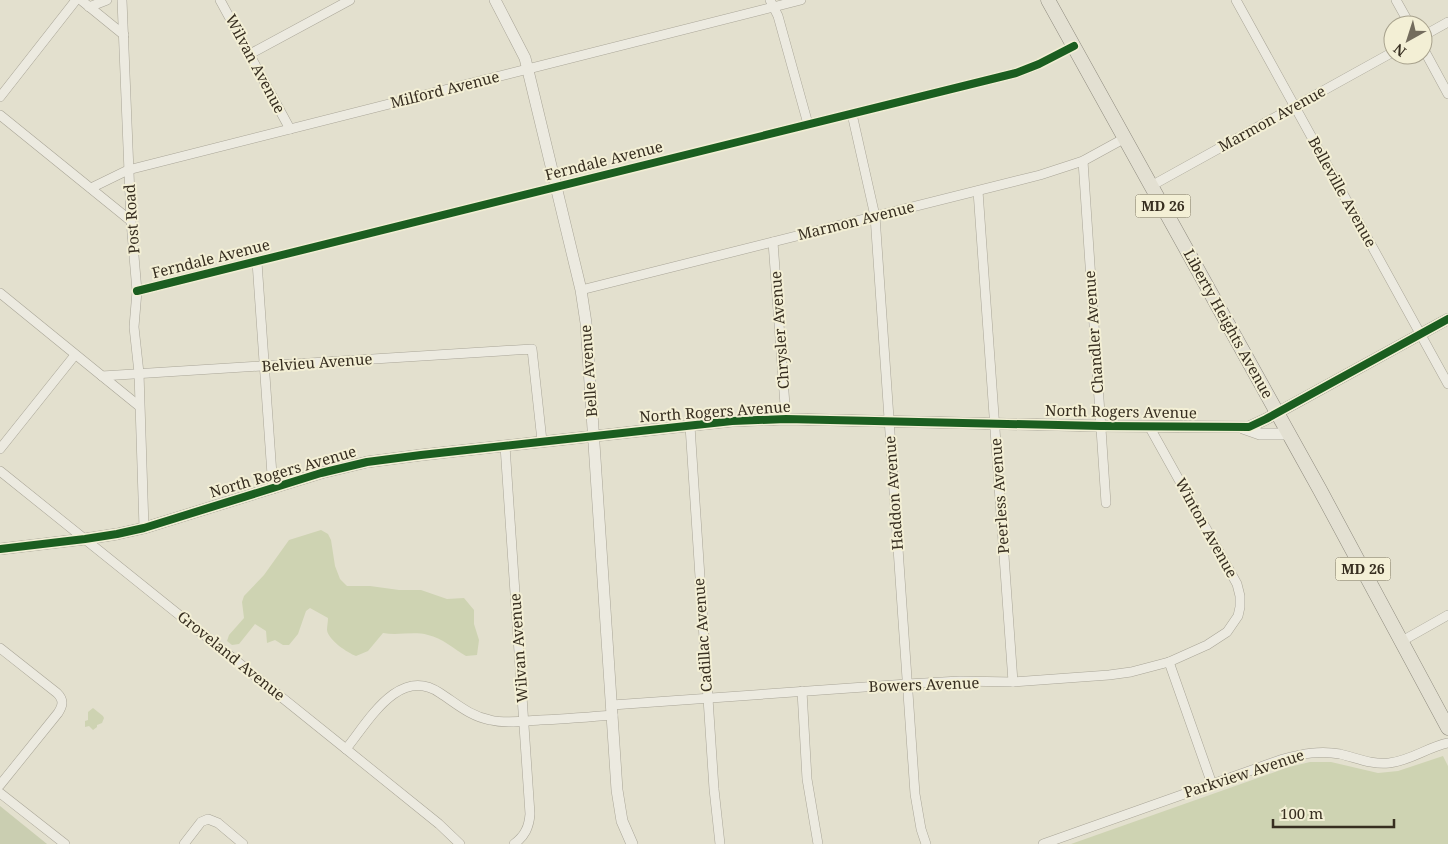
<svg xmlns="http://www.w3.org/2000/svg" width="1448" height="844" font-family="'Noto Serif',serif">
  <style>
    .green { fill: #ced3b2 }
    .cemetery { fill: #caceb1 }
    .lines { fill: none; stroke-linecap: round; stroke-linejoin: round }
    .minor-casing { stroke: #a9a597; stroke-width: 10 }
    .tertiary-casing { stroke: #a9a597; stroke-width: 12 }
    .primary-casing { stroke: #8e8a7e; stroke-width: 15 }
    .minor { stroke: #eceae0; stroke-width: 9 }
    .tertiary { stroke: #eceae0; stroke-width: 11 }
    .primary { stroke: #e3e0d2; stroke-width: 14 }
    .cycleway-casing { stroke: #f3efd5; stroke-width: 11 }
    .cycleway { stroke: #1b5e20; stroke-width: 8 }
    .labels { text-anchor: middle; stroke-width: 4; stroke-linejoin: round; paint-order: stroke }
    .shield { fill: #f3efd5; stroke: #6f6856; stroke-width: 1 }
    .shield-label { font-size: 14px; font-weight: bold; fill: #372e20 }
    .street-label { font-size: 15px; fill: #372e20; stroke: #f3efd5 }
  </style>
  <rect width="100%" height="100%" fill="#e3e0ce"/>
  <g class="green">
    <path d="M 321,530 L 328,534 L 331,540 L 335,566 L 340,579 L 347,586 L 370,586 L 399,590 L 421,590 L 447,599 L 464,598 L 474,610 L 474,624 L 479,640 L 477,655 L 466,656 C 454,649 442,638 428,635 C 413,631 398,636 383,633 L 368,651 L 356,656 C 348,653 328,640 327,630 C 327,626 328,622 328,618 L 310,608 L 306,611 L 298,634 L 289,645 L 283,645 L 275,640 L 267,643 L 266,631 L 255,624 L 239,644 L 232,645 L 227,641 L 229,635 L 244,618 L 242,602 L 244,596 L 264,575 L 289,540 Z"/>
    <path d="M 93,708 L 103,716 L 104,718 L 102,723 L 97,725 L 97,727 L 93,730 L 89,726 L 85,727 L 85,721 L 88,720 L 88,712 Z"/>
    <path d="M 1443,756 L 1448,766 L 1448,844 L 1071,844 L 1289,767 L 1310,762 L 1331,762 L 1378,773 L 1398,771 Z"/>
  </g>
  <path class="cemetery" d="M 0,806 L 47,844 L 0,844 Z"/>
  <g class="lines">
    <defs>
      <g id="minor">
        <path d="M 81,0 L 124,35"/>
        <path d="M 122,0 L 131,221 L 137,291 L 134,327 L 139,373 L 144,528"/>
        <path d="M 220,0 L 290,129"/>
        <path d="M 770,0 L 778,16 L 808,124"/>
        <path d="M 1236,0 L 1448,384"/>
        <path d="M 1396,0 L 1410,25"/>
        <path d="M 89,7 L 107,0"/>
        <path d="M 1423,36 L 1448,22"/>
        <path d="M 1423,48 L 1448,94"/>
        <path d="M 250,54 L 350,0"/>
        <path d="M 0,97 L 76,0"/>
        <path d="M 852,114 L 875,216 L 915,794 L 921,829 L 926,844"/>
        <path d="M 0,115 L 131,221"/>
        <path d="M 1083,161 L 1106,503"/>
        <path d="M 1151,186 L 1393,52"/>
        <path d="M 91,188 L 128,170 L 801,0"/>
        <path d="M 978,191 L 1013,682"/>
        <path d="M 773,242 L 786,419"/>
        <path d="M 257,262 L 273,489"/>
        <path d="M 581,290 L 1040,175 L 1083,161 L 1125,138"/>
        <path d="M 137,291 L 1016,73 L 1039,64 L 1074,46"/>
        <path d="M 0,293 L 102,376 L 532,349 L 542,441"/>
        <path d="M 102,376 L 139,406"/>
        <path d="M 690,426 L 714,789 L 720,844"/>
        <path d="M 505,446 L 530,814 C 529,827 525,836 514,844"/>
        <path d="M 0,449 L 75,355"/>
        <path d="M 0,471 L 346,749 L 439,824 L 460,844"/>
        <path d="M 1402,641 L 1448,615"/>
        <path d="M 0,648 L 57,693 C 64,700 63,705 58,713 L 0,785"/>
        <path d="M 1169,662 L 1212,784"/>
        <path d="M 802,691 L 807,779 L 818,844"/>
        <path d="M 612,705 L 907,684 L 960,681 L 1013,682 L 1109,675 L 1131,672 L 1169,662 L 1207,645 L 1227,632 L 1238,616 L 1240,607 L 1240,596 L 1237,584 L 1149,426"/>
        <path d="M 346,749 C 368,722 399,665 440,693 C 457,704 470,716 490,720 C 506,724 524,721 540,720 C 564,719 588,717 613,715"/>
        <path d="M 0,793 L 65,844"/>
        <path d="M 184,844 L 201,822 L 208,819 L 218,823 L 243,844"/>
        <path d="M 1043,844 L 1283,759 C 1302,754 1320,750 1340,754 C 1357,758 1372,765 1389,763 C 1410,761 1428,747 1448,743"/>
      </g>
      <g id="tertiary">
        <path d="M 495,0 L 525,58 L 581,290 L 586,323 L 617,790 L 622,821 L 632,844"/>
        <path d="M 1243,428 L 1260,434 L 1289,434"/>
        <path d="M 0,549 L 85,539 L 117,534 L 144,528 L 321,473 L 367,462 L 421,455 L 732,421 L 786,419 L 1101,426 L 1249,427 L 1266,419 L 1448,319"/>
      </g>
      <path id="primary" d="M 1048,0 L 1320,490 L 1448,728"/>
    </defs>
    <use href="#minor" class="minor-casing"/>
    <use href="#tertiary" class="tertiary-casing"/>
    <use href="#primary" class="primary-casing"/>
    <use href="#minor" class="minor"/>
    <use href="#tertiary" class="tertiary"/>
    <use href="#primary" class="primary"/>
    <defs>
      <g id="cycleway">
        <path d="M 137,291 L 1016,73 L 1039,64 L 1074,46"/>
        <path d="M 0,549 L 85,539 L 117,534 L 144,528 L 321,473 L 367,462 L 421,455 L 732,421 L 786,419 L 1101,426 L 1249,427 L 1266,419 L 1448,319"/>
      </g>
    </defs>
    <use href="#cycleway" class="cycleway-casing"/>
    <use href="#cycleway" class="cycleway"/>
  </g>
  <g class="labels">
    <g class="shield">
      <rect x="1135.5" y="194.5" width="55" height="23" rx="4"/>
      <rect x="1335.5" y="557.5" width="55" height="23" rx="4"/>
    </g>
    <g class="shield-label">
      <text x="1163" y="211">MD 26</text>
      <text x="1363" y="574">MD 26</text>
    </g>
    <g class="street-label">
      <text transform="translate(255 64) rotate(62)" y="5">Wilvan Avenue</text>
      <text transform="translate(445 90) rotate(-14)" y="5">Milford Avenue</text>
      <text transform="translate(1272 119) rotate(-29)" y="5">Marmon Avenue</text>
      <text transform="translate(604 161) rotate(-14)" y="5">Ferndale Avenue</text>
      <text transform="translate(1342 192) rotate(61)" y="5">Belleville Avenue</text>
      <text transform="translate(132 219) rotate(-94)" y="5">Post Road</text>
      <text transform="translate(856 221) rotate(-14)" y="5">Marmon Avenue</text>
      <text transform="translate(211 259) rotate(-14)" y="5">Ferndale Avenue</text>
      <text transform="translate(1228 324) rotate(61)" y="5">Liberty Heights Avenue</text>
      <text transform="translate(780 330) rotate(-94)" y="5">Chrysler Avenue</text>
      <text transform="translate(1094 332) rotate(-94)" y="5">Chandler Avenue</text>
      <text transform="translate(317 363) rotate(-4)" y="5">Belvieu Avenue</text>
      <text transform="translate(589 371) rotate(-94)" y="5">Belle Avenue</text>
      <text transform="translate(715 412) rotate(-4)" y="5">North Rogers Avenue</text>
      <text transform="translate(1121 412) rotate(1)" y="5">North Rogers Avenue</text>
      <text transform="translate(283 472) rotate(-16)" y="5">North Rogers Avenue</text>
      <text transform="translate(894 493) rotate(-94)" y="5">Haddon Avenue</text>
      <text transform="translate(1000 496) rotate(-94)" y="5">Peerless Avenue</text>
      <text transform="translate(1206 528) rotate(61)" y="5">Winton Avenue</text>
      <text transform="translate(703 635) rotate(-94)" y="5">Cadillac Avenue</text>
      <text transform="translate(519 648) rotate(-94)" y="5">Wilvan Avenue</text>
      <text transform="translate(231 656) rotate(39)" y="5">Groveland Avenue</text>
      <text transform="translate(924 685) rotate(-2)" y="5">Bowers Avenue</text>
      <text transform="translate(1244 774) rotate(-18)" y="5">Parkview Avenue</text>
    </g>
  </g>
  <g transform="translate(1408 40) rotate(219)"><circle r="24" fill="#f3efd5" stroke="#a8a28d"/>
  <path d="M0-4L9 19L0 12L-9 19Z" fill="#736c5d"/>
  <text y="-8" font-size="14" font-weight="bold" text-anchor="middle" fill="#372e20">N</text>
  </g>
  <path d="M1273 819v8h121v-8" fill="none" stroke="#372e20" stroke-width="2.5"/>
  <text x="1280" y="819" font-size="15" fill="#372e20" stroke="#f3efd5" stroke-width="4" paint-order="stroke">100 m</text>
</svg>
